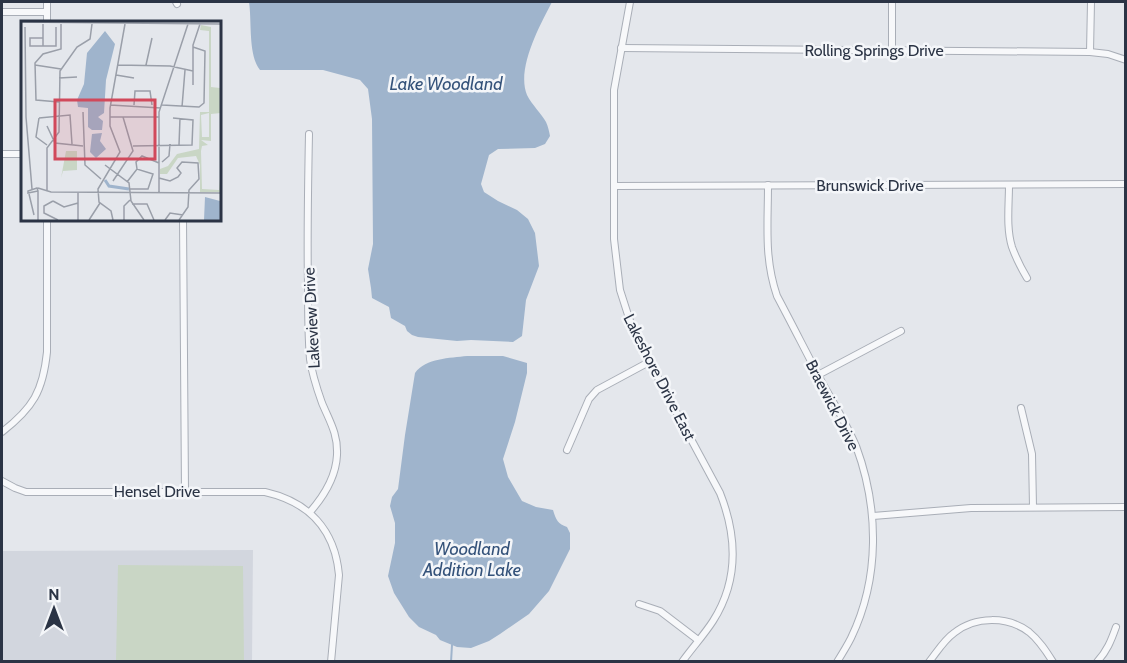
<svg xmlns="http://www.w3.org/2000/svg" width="1127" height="663" font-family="Cabin,sans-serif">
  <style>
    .built { fill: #d2d6de }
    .green { fill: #c9d6c5 }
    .water { fill: #9fb4cc }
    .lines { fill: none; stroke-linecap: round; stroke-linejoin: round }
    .stream { stroke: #9fb4cc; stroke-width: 2 }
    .street-casing { stroke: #a9aeb7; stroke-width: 8 }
    .street { stroke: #f7f8fa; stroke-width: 6 }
    .labels { text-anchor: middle; stroke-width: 5; stroke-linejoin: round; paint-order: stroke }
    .street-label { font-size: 16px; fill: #2b3445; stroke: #f4f6f9 }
    .water-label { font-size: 18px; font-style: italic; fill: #34527a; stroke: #f4f6f9 }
    .inset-river { fill: none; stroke: #9fb4cc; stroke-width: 3 }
    .inset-road { fill: none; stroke: #9a9fa9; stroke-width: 1.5 }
    .view { fill: #d1495b; fill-opacity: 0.15; stroke: #d1495b; stroke-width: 3 }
    .inset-edge { fill: none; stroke: #2b3445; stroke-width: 3 }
  </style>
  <rect width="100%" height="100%" fill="#e4e7ec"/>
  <path class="built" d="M 253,550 L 252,661 L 2,661 L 2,551 Z"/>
  <path class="green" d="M 118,565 L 243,566 L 244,661 L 116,661 Z"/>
  <g class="water">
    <path d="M 249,2 L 552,2 C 540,25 516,69 527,95 C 532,105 541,113 546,122 C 548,126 549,131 550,136 L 545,144 L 535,148 L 498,149 L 489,155 L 481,184 L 484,192 L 498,201 L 517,210 L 528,219 L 535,233 L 539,266 L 526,300 L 522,336 L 513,342 L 471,340 L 457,341 L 418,337 L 412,335 L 407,331 L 405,326 L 391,318 L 389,307 L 372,298 L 371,288 L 368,269 L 373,244 L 372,119 L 368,89 L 360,80 L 323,70 L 260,70 C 248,55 252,21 249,2 Z"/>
    <path d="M 467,356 L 503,356 L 527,363 L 527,373 L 515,422 L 503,459 L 508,477 L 522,501 L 536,507 L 553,510 C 556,520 558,524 567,527 L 570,533 L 570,549 L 549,591 L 529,614 L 500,634 L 489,641 L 471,648 L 457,647 L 440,640 L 436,635 L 419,627 L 409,617 L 394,593 L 388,576 L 395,543 L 395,523 L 390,506 L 392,497 L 398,489 L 405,435 L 415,373 C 426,358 450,358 467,356 Z"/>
  </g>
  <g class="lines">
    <path class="stream" d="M 451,662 L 452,645"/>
    <defs>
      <g id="street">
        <path d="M 47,2 L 47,22"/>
        <path d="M 176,2 L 177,4"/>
        <path d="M 630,2 L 614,90 L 614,239 L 620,290 L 629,318 L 637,339 L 720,493 C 737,536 739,580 713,621 C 704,635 692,648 682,662"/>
        <path d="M 2,12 L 47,12"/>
        <path d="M 621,48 L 1090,52 L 1108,54 L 1126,60"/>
        <path d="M 892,50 L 892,2"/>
        <path d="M 1090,52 L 1091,2"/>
        <path d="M 309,134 C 308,184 307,235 308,285 C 308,310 308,335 310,359 C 312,374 317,389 322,403 C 330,422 338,434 337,455 C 336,477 324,496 310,512"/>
        <path d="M 2,154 L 22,154"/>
        <path d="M 768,185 C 768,225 764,258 777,296 C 793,326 808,356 824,386 C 835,405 847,425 856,446 C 879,508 880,578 851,638 C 847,646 842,654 837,662"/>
        <path d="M 1009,185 C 1009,205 1006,228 1012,247 C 1016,258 1021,268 1027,278"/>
        <path d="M 614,186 L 1126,184"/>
        <path d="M 183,219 L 185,491"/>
        <path d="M 818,375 L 901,331"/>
        <path d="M 1021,408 L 1032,454 L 1033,507"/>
        <path d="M 2,432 C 33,408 43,391 47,352 L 47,219"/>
        <path d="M 567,450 L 589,399 L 597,390 L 649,362"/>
        <path d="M 2,481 L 15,488 L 26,492 L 265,492 C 309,502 335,530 339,575 L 331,662"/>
        <path d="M 873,516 L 971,508 L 1126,507"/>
        <path d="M 639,604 L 660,611 L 698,640"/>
        <path d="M 929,662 C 937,652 944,640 954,633 C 975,616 1008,616 1029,632 C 1039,640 1046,651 1053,662"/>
        <path d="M 1097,662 C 1107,651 1111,641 1116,627"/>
      </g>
    </defs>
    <use href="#street" class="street-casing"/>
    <use href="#street" class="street"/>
  </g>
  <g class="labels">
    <g class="street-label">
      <text x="874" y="56">Rolling Springs Drive</text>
      <text x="870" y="191">Brunswick Drive</text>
      <text transform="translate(311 318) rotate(-93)" y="6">Lakeview Drive</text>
      <text transform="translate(660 377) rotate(63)" y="6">Lakeshore Drive East</text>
      <text transform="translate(833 405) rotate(63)" y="6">Braewick Drive</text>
      <text x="157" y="497">Hensel Drive</text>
    </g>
    <g class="water-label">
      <text x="446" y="90">Lake Woodland</text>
      <text x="472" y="555">Woodland<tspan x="472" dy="21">Addition Lake</tspan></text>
    </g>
  </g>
  <g transform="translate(21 21)">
    <rect width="200" height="200" fill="#e4e7ec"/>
    <path d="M 180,4 L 190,6 L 190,66 L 199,67 L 200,92 L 190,93 L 190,120 L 180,119 L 187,124 L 181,125 L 180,130 L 181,168 L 198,169 L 199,158 L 199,171 L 179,171 L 179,144 L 175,135 L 157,137 L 146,153 L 139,153 L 139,148 L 147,145 L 156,133 L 178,128 L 179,91 L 188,91 L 188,10 L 179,9 ZM 188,92 L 188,116 L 181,116 L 180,94 ZM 45,130 L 56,130 L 56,149 L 42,150 L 40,157 Z" fill="#c9d6c5" fill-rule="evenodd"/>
    <path d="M 84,10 L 94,23 L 85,59 L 83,92 L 77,96 L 82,100 L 81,109 L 71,109 L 67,106 L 67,87 L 57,86 L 56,79 L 63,63 L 66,32 ZM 81,112 L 79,120 L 85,128 L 75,137 L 69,131 L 71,113 ZM 184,176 L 199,180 L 199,199 L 183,199 Z" fill="#9fb4cc"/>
    <path class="inset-river" d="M 84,159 L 88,165 L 108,168"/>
    <path class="inset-road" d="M 0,1 L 200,3M 4,6 L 5,96 L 11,168M 22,17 L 9,17 L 9,25 L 35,25 L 35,6M 22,25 L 22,3M 14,44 L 40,48M 97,44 L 149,45 L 172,50M 125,44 L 131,17M 95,54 L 113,57M 38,57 L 56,56M 172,64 L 172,24 L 179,3M 38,81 L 15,79 L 14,42 L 22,33 L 40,28 L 40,3M 89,84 L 140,87M 113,84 L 114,70 L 129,70 L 131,84M 141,84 L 178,86 L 183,82 L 184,30 L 172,26M 161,86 L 164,49M 62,91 L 64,144 L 80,158M 89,96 L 138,96M 18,97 L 49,94 L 51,123M 18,97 L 15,116 L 26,124M 26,105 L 34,122 L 62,125M 158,124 L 159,97M 112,125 L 171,124 L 172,99 L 152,97M 141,141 L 148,135 L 149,123M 84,144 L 108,162 L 110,180 L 123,199M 116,148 L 115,141 L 121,135 L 138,142M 138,157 L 149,160 L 157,156 L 160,152 L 156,147 L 161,141 L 177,142 L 178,158 L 168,169 L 167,186 L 158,199M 92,160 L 112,130 L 102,96M 106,161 L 116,148 L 132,153 L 127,168 L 109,168M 16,167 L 17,170 L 7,172 L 7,170 ZM 17,167 L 30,171 L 200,172M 17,170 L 17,199M 26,170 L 26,127 L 38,111 L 39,50 L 56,26 L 69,18 L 71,3M 138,171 L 138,91 L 167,3M 8,173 L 13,194M 32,180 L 23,185 L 23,192 L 37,199M 32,180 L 43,186 L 57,182M 111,183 L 126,183 L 133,199M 57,199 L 57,171M 68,199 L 79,182M 92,199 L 90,190 L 78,181 L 77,168 L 99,131 L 89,105 L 89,87 L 104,3M 103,199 L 103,185 L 109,179M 144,199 L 149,192 L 162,194"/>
    <path class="view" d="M 34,79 L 134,79 L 134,138 L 34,138 Z"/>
    <rect width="200" height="200" class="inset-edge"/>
  </g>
  <rect width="1127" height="663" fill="none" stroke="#2b3445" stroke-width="6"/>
  <g transform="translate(54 609)" stroke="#f4f6f9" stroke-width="4.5" paint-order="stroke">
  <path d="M0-4.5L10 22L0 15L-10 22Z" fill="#2b3445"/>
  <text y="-9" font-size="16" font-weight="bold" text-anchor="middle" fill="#2b3445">N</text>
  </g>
</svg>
